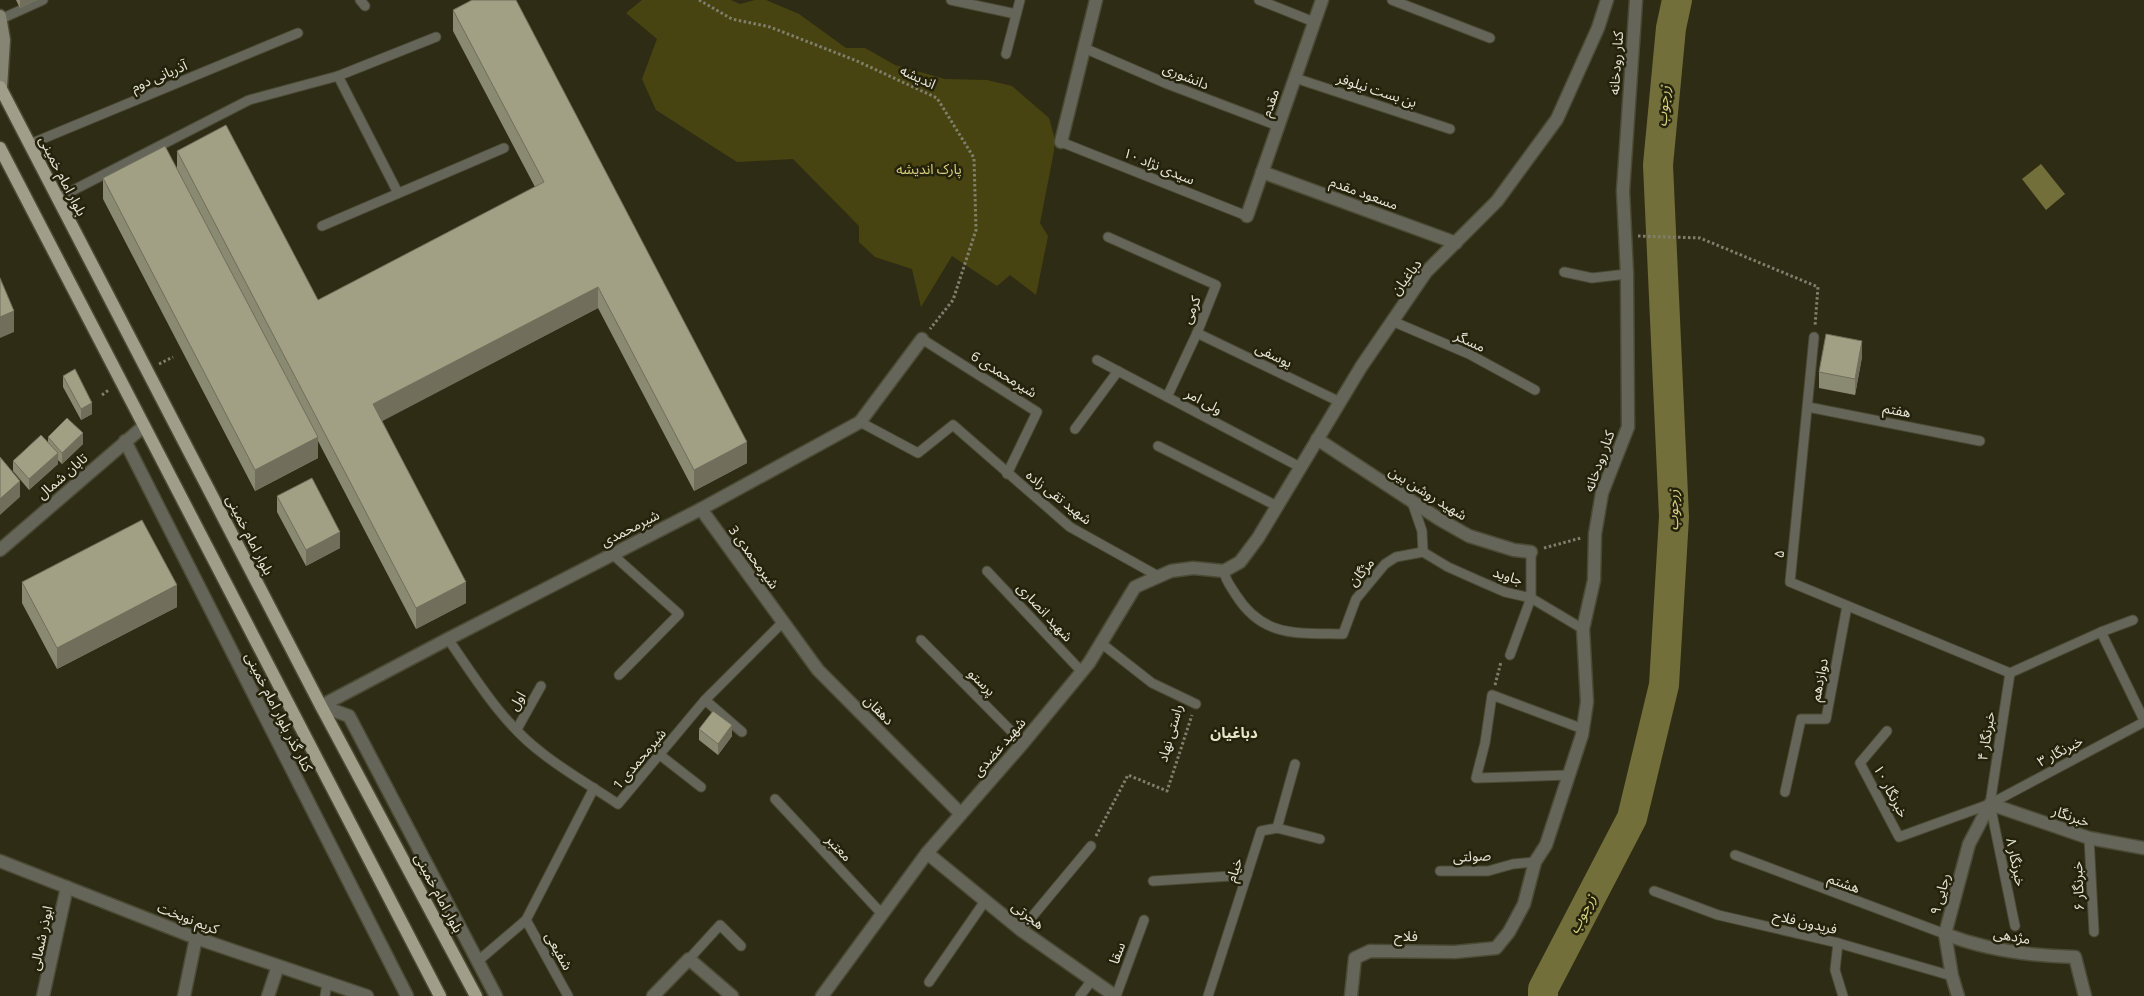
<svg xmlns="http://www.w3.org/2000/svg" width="2144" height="996" font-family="'Titillium Web','Noto Sans Arabic',sans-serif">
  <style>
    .green { fill: #484411 }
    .water { fill: #736f3a }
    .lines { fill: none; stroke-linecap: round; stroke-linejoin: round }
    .river { stroke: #736f3a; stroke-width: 30 }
    .service-casing { stroke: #4b4a34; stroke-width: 11 }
    .minor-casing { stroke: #4b4a34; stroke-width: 15 }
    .tertiary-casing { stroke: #4b4a34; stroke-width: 15 }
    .secondary-casing { stroke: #4b4a34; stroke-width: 15 }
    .primary-casing { stroke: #4b4a34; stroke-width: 15 }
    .path { stroke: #807f6c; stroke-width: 3; stroke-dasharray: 2.5 2.5; stroke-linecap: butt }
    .service { stroke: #66655a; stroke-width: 9 }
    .minor { stroke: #66655a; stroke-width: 12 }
    .tertiary { stroke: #66655a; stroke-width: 12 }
    .secondary { stroke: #868574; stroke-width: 12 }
    .primary { stroke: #a09e88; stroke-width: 12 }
    .wall { fill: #8a8972 }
    .shaded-wall { fill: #716f5c }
    .building { fill: #a19f84; stroke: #716f5c }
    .labels { text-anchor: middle; stroke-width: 5; stroke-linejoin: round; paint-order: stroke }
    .street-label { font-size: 14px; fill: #e6e6d8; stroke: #24220b }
    .park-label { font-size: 14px; fill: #d6d07e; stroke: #24220b }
    .water-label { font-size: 15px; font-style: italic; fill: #d7d17e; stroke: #24220b }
    .neighbourhood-label { font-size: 15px; font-weight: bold; fill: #e7e6c9; stroke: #24220b }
  </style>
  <rect width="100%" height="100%" fill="#2e2c15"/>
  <path class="green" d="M 642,0 L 731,0 L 740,4 L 755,0 L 766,0 L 799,14 L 846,48 L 865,48 L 895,65 L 945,79 L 987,80 L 1012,86 L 1049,118 L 1054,136 L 1054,151 L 1040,223 L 1048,236 L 1036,295 L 1010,275 L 997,286 L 952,256 L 921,307 L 912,269 L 875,257 L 859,242 L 859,226 L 793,159 L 737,162 L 656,110 L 642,79 L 657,39 L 626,13 Z"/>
  <path class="water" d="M 2041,164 L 2065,194 L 2046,210 L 2022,179 Z"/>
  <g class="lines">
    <path class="river" d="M 1543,996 L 1543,989 L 1632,818 L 1664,685 L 1674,517 L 1658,165 L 1671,28 L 1677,0"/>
    <defs>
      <g id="service">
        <path d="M 360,0 L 365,6"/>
        <path d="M 951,0 L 1016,14"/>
        <path d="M 1259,0 L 1314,22"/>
        <path d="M 1392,0 L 1490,38"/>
        <path d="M 1,19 L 43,0"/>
        <path d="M 1084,48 L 1165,83 L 1278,126"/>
        <path d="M 1006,54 L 1020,0"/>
        <path d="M 338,76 L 436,37"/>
        <path d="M 1295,78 L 1450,129"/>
        <path d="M 1061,142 L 1247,216"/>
        <path d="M 30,144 L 298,33"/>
        <path d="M 58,198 L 249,100 L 338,76 L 398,193"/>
        <path d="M 322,226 L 504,148"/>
        <path d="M 1108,237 L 1216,285 L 1197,333 L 1167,397"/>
        <path d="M 1564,272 L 1592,278 L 1627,274"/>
        <path d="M 1392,321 L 1469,354 L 1535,390"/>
        <path d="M 1197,333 L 1340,402"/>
        <path d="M 1814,337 L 1790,582 L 2010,673 L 2101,632 L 2133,620"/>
        <path d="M 922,339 L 1037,412 L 1007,474"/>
        <path d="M 1097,360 L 1300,467"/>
        <path d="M 1808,407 L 1980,441"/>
        <path d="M 860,422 L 918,453 L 953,425 L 1070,527 L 1158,576"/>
        <path d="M 1075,429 L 1118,371"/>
        <path d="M 1158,446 L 1277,506"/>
        <path d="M 1412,502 L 1422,531 L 1423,552"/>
        <path d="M 1423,552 L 1448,567 L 1484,583 L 1505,592 L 1531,598 L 1583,629"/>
        <path d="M 612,554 L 679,614 L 619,675"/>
        <path d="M 987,571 L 1082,672"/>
        <path d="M 1224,571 C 1225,580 1231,587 1236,595 C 1263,638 1298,633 1343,634 L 1356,599 L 1385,564 L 1396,557 L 1423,552"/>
        <path d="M 2101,632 L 2144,720"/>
        <path d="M 448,639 C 476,679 502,723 542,753 C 566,772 593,787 618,804 L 705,700 L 783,622"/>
        <path d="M 921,640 L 1023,743"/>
        <path d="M 1101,643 L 1152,683 L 1196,704"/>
        <path d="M 1510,655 L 1531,598 L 1531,552"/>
        <path d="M 2010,673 L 1990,804 L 2015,926"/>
        <path d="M 705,700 L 742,732"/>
        <path d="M 517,729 L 541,686"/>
        <path d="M 1887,731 L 1860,763 L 1899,837 L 1990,804 L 2144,722"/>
        <path d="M 660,755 L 701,787"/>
        <path d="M 1569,775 L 1476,778 L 1485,743 L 1492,695 L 1583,729"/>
        <path d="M 1785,792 L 1801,719 L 1826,719 L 1847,606"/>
        <path d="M 775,799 L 882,914"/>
        <path d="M 1277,828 L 1320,839"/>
        <path d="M 2089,838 L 2094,932"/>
        <path d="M 1735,855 L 1945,934"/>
        <path d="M 1440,871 L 1488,871 L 1513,864 L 1535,862"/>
        <path d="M 1153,881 L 1247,875"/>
        <path d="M 1654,891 L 1718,915 L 1838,943 L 1952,976"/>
        <path d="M 526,920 L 568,996"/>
        <path d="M 1021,930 L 1091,846"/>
        <path d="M 1838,943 L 1835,970 L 1843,996"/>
        <path d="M 689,959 L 720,925 L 741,946"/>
        <path d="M 478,961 L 526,920 L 594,788"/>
        <path d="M 929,982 L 985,901"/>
        <path d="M 325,996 L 327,983"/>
        <path d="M 1080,996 L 1092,980"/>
        <path d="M 1116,996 L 1144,920"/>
        <path d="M 1208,996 L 1261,831 L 1277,828 L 1295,764"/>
      </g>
      <g id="minor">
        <path d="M 1061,142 L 1096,0"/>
        <path d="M 1262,172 L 1456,243"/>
        <path d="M 1247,216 L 1322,0"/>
        <path d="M 1317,439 L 1439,519 L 1469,536 L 1514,550 L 1531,552"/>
        <path d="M 701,509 L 818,670 L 961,814"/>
        <path d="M 0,550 L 144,426"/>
        <path d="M 321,706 L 448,639 L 701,509 L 860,422 L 922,339"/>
        <path d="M 927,853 L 1021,930 L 1115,996"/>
        <path d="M 0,861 L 196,938 L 367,996"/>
        <path d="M 1945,934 C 1986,950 2031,956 2075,957 L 2085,996"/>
        <path d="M 43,996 L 67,887"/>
        <path d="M 184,996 L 196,938"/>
        <path d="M 268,996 L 278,966"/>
        <path d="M 653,996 L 689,959 L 732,996"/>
        <path d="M 822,996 L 927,853 L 1023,743 L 1089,663 L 1135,587 L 1171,571 L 1193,568 L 1224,571 L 1240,562 L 1258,538 L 1361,367 L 1426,272 L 1497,201 L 1557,119 L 1598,28 L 1607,0"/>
        <path d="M 1351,996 L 1355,958 L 1370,951 L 1455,952 L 1496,948 L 1509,932 L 1524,904 L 1535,862 L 1546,845 L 1582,735 L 1587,702 L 1583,629 L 1594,580 L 1595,534 L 1602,493 L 1628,427 L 1627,274 L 1623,191 L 1636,0"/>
        <path d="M 1958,996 L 1952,976 L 1945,934 L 1969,844 L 1990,804 L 2089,838 L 2144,848"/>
      </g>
      <g id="tertiary">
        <path d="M 125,441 L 407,996"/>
        <path d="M 321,706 L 349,716 L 496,996"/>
      </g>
      <path id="secondary" d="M 0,16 L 4,40 L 1,88"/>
      <g id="primary">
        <path d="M 0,87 L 321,706 L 476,996"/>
        <path d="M 0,148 L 440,996"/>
      </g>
    </defs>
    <use href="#service" class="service-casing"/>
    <use href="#minor" class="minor-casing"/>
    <use href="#tertiary" class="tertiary-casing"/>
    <use href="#secondary" class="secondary-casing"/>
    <use href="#primary" class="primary-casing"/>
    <g class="path">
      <path d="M 699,0 L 732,19 L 770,27 L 857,61 L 937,98 L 974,158 L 976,230 L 953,300 L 930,329"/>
      <path d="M 1638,236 L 1700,238 L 1818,287 L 1815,326"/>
      <path d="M 159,364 L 173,357"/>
      <path d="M 102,395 L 110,389"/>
      <path d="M 1544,548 L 1581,538"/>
      <path d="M 1495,685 L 1501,662"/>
      <path d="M 1096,836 L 1128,775 L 1167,791 L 1192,715"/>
    </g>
    <use href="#service" class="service"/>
    <use href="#minor" class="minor"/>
    <use href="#tertiary" class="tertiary"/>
    <use href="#secondary" class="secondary"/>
    <use href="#primary" class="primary"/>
  </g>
  <g class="wall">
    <path d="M 16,0 L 37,0 L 20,8 Z"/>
    <path d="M 453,10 L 747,463 L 694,491 L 598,308 L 381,421 L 466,603 L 416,629 L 318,441 L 318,458 L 255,491 L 103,199 L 103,178 L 177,168 L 177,151 L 318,300 L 535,187 L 453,31 Z"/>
    <path d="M 1862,357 L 1855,395 L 1819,388 L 1819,372 Z"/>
    <path d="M 63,376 L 92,414 L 81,420 L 63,387 Z"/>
    <path d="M 48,437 L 83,444 L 62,464 L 58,460 L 58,464 L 29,490 L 13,471 L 13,461 L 48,442 Z"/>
    <path d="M 277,496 L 340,548 L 306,566 L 277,512 Z"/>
    <path d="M 22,582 L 177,607 L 57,669 L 22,603 Z"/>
    <path d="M 699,729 L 732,736 L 718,755 L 699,740 Z"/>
  </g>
  <g class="shaded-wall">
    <path d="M 20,0 L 37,0 L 20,8 Z"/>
    <path d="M 598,287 L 598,308 L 373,426 L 373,404 Z"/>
    <path d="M 14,311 L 14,332 L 0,338 L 0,317 Z"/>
    <path d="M 1862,341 L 1862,357 L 1855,395 L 1855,379 Z"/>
    <path d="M 92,403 L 92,414 L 81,420 L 81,409 Z"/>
    <path d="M 83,433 L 83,444 L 62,464 L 62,453 Z"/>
    <path d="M 318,437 L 318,458 L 255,491 L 255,470 Z"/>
    <path d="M 747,442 L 747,463 L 694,491 L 694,470 Z"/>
    <path d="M 58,453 L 58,464 L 29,490 L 29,479 Z"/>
    <path d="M 20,481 L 20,497 L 0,515 L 0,499 Z"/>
    <path d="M 340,532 L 340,548 L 306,566 L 306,550 Z"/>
    <path d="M 466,582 L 466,603 L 416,629 L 416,608 Z"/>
    <path d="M 177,585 L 177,607 L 57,669 L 57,648 Z"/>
    <path d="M 732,725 L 732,736 L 718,755 L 718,744 Z"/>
  </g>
  <g class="building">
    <path d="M 472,0 L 516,0 L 747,442 L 694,470 L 598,287 L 373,404 L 466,582 L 416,608 L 177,151 L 226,125 L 318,300 L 544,182 L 453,10 Z"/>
    <path d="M 165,146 L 318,437 L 255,470 L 103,178 Z"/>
    <path d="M 0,278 L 14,311 L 0,317 Z"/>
    <path d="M 1826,334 L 1862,341 L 1855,379 L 1819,372 Z"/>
    <path d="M 75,369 L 92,403 L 81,409 L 63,376 Z"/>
    <path d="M 67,418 L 83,433 L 62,453 L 48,437 Z"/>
    <path d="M 41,435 L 58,453 L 29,479 L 13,461 Z"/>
    <path d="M 0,457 L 20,481 L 0,499 Z"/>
    <path d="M 312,478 L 340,532 L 306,550 L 277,496 Z"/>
    <path d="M 142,520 L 177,585 L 57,648 L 22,582 Z"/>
    <path d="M 713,711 L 732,725 L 718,744 L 699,729 Z"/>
  </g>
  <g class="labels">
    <g class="street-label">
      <text transform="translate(1616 63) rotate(-86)" y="5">کنار رودخانه</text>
      <text transform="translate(159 76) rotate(-23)" y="5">آذربانی دوم</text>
      <text transform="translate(1186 76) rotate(22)" y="5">دانشوری</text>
      <text transform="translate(918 77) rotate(25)" y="5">اندیشه</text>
      <text transform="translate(1377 90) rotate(18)" y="5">بن بست نیلوفر</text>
      <text transform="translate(1270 103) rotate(-71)" y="5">مقدم</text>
      <text transform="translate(1159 166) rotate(22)" y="5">سیدی نژاد ۱۰</text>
      <text transform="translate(63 176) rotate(63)" y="5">بلوار امام خمینی</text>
      <text transform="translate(1364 193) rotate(20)" y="5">مسعود مقدم</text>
      <text transform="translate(1406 277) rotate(-53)" y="5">دباغیان</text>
      <text transform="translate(1191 310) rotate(-68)" y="5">کرمی</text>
      <text transform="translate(1470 341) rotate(25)" y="5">مسگر</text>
      <text transform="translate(1274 355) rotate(26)" y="5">یوسفی</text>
      <text transform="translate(1004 374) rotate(32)" y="5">شیرمحمدی 6</text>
      <text transform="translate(1204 401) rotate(28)" y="5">ولی امر</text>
      <text transform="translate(1897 410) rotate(11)" y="5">هفتم</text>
      <text transform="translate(1599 461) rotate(-70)" y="5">کنار رودخانه</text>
      <text transform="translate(62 476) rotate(-41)" y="5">تابان شمال</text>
      <text transform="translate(1428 493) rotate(32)" y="5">شهید روشن بین</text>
      <text transform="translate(1059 497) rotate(38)" y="5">شهید تقی زاده</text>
      <text transform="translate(630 528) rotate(-27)" y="5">شیرمحمدی</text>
      <text transform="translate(250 535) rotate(63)" y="5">بلوار امام خمینی</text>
      <text transform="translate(1779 554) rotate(-84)" y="5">۵</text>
      <text transform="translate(754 557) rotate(54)" y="5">شیرمحمدی 3</text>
      <text transform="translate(1361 572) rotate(-49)" y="5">مژگان</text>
      <text transform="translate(1508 576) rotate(18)" y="5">جاوید</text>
      <text transform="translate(1045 612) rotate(47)" y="5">شهید انصاری</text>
      <text transform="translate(1819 680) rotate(-79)" y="5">دوازدهم</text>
      <text transform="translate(982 682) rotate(45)" y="5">پرستو</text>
      <text transform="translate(517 701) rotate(-60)" y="5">اول</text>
      <text transform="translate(879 710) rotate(45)" y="5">دهقان</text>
      <text transform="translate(279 712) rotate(63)" y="5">کنار گذر بلوار امام خمینی</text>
      <text transform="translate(1170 733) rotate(-74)" y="5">راستی نهاد</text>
      <text transform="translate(1986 736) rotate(-81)" y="5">خبرنگار ۴</text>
      <text transform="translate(999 747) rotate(-49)" y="5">شهید عضدی</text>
      <text transform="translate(2060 751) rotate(-28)" y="5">خبرنگار ۳</text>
      <text transform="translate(639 759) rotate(-50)" y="5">شیرمحمدی 1</text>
      <text transform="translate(1891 791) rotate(62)" y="5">خبرنگار ۱۰</text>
      <text transform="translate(2071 816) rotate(19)" y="5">خبرنگار</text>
      <text transform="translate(839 848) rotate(47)" y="5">معتبر</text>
      <text transform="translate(1472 856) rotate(-3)" y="5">صولتی</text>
      <text transform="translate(2016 862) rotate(78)" y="5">خبرنگار ۸</text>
      <text transform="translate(1234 870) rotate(-72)" y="5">خیام</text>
      <text transform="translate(1844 883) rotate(20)" y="5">هشتم</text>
      <text transform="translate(2078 886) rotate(-93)" y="5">خبرنگار ۶</text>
      <text transform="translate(439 893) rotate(62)" y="5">بلوار امام خمینی</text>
      <text transform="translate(1940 894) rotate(-75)" y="5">رجایی ۹</text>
      <text transform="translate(1028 915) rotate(37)" y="5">هجرتی</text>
      <text transform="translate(188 918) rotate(21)" y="5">کریم نوبخت</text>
      <text transform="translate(1805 922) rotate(13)" y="5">فریدون فلاح</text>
      <text transform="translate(1406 936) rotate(1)" y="5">فلاح</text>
      <text transform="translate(2012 936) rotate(10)" y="5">مژدهی</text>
      <text transform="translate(41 938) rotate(-78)" y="5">ابوذر شمالی</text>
      <text transform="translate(559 951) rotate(61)" y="5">شفیعی</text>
      <text transform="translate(1117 953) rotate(-70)" y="5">سقا</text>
    </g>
    <g class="park-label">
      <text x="929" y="174">پارک اندیشه</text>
    </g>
    <g class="water-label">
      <text transform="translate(1663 106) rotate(-85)" y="5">زرجوب</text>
      <text transform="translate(1673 510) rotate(-90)" y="5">زرجوب</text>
      <text transform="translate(1582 914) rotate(-62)" y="5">زرجوب</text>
    </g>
    <g class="neighbourhood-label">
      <text x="1234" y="738">دباغیان</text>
    </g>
  </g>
</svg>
